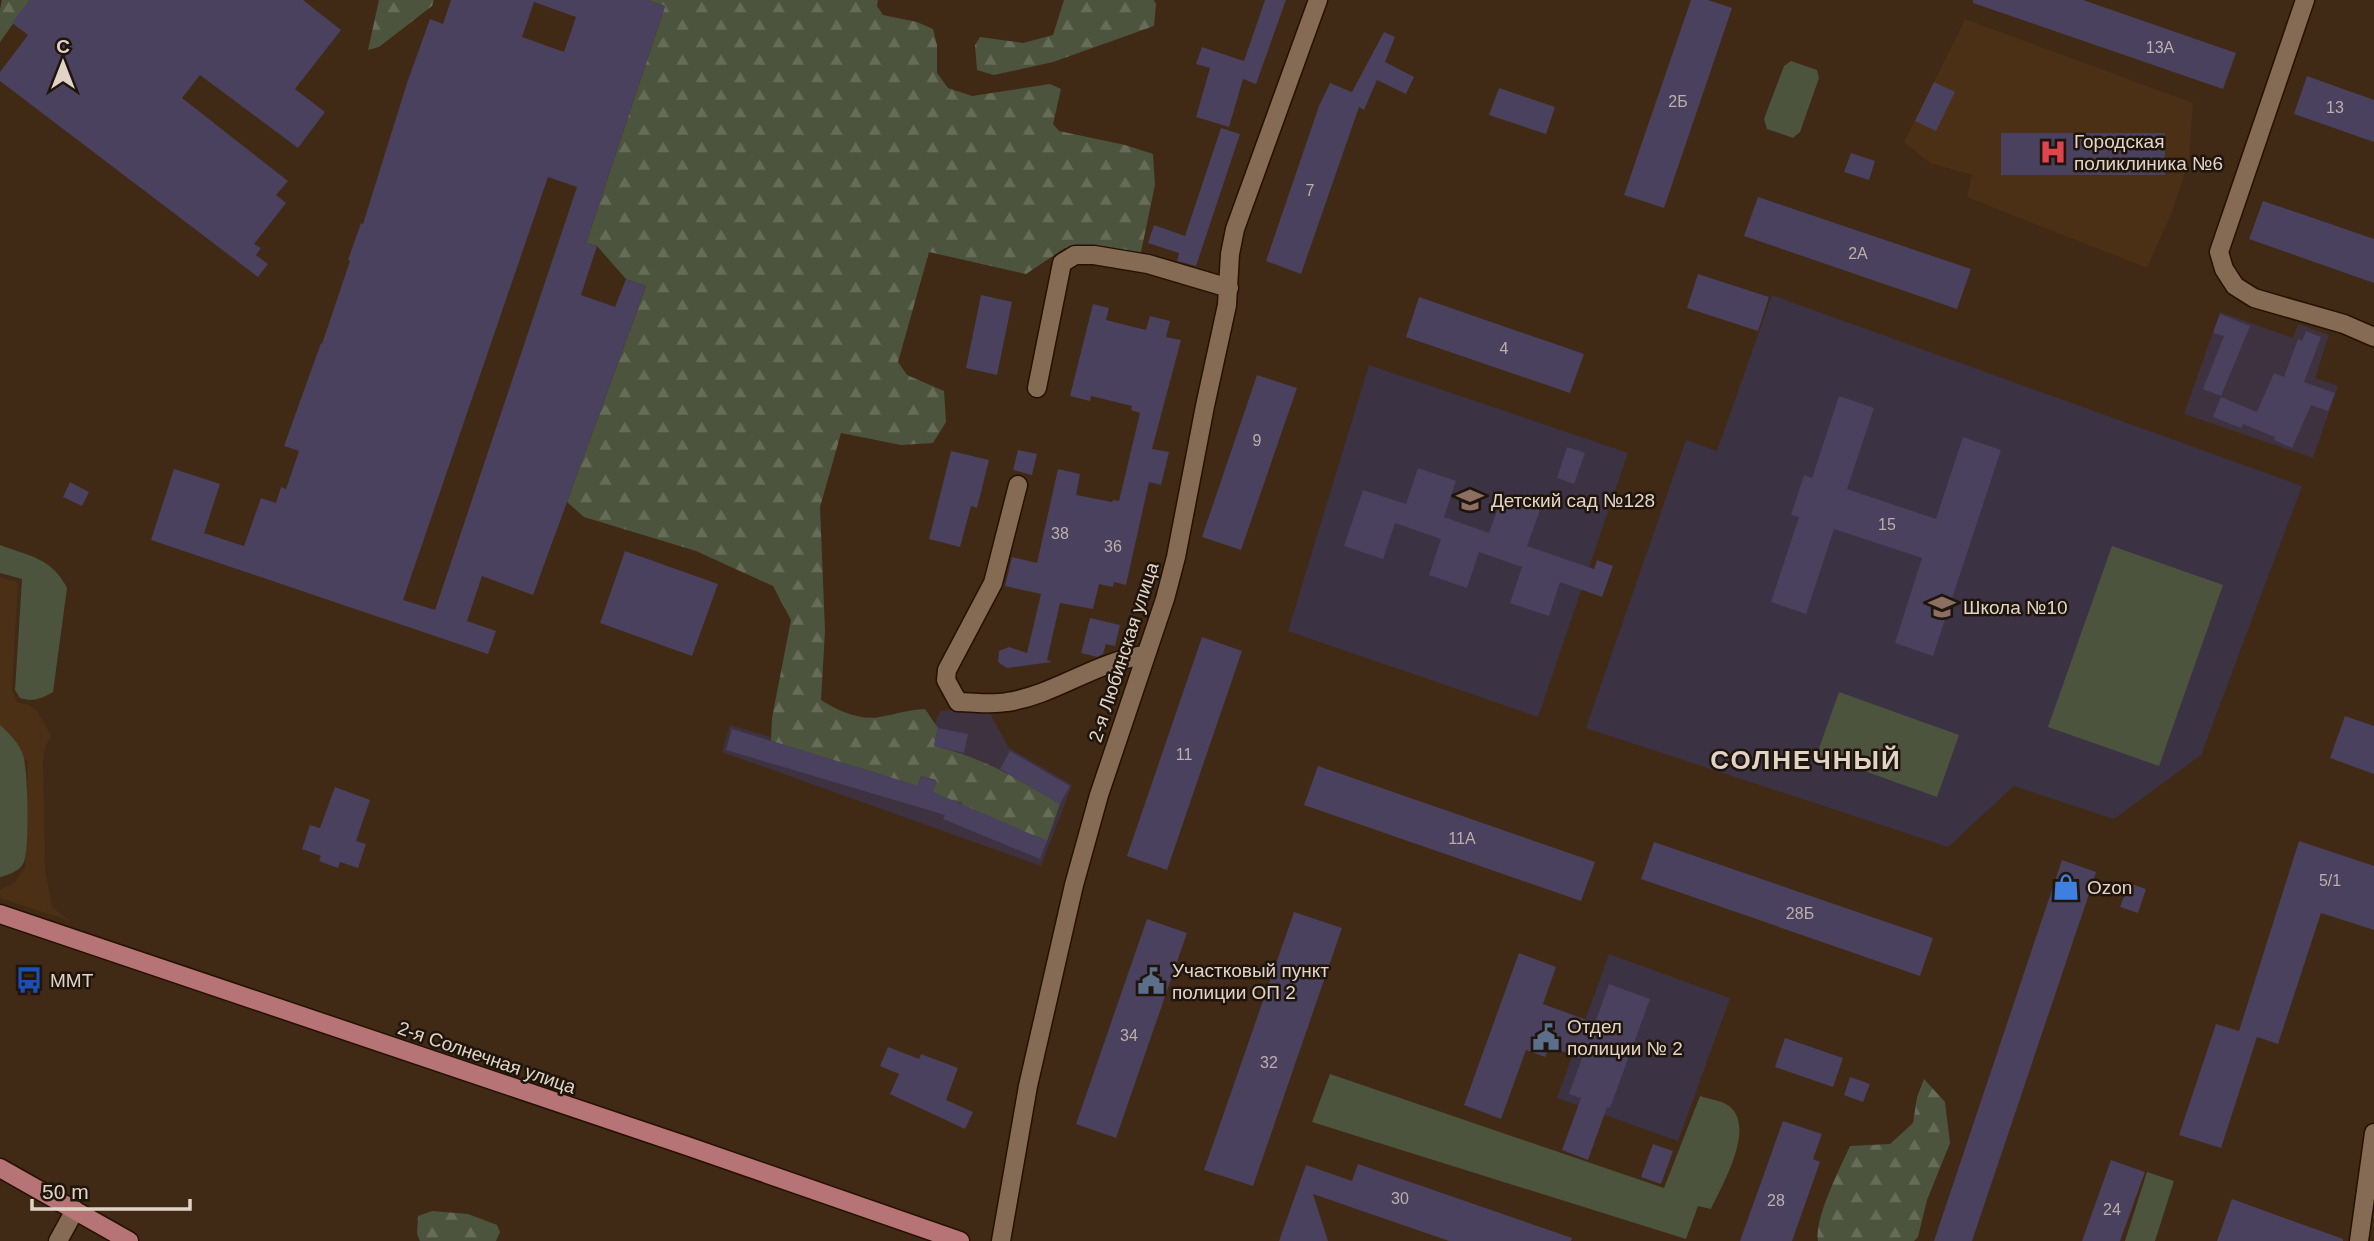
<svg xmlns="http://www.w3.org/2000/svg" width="2374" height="1241" font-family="Helvetica,sans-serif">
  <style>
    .built { fill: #4c3016 }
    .industrial { fill: #3e3241 }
    .education { fill: #3b3343 }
    .grass { fill: #4c543e }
    .forest { fill: url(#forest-firs) }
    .building { fill: #49415d; fill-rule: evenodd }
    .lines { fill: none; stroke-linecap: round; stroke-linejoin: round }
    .minor-casing { stroke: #261100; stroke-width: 21 }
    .major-casing { stroke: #261100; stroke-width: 21 }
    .minor { stroke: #856a54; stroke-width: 18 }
    .major { stroke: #b77476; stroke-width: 18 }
    .labels { text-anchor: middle; stroke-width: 5; stroke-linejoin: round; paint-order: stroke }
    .number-label { font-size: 16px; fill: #bcaeac }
    .poi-label { font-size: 19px; fill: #e2d3c7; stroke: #1f150c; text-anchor: start }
    .street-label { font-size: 19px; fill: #e2d3c7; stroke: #1f150c }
    .district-label { font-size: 26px; font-weight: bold; letter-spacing: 2px; fill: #e2d3c7; stroke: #1f150c }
  </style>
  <defs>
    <pattern id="forest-firs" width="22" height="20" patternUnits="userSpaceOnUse" patternTransform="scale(1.75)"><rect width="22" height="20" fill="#4c543e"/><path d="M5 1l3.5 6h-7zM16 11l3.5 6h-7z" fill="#666c58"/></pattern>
  </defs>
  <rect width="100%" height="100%" fill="#402915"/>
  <g class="built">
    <path d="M 1965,19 L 2193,103 L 2189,161 L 2171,214 L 2147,268 L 1967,197 L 1972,175 L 1930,163 L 1904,142 Z"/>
    <path d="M 0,577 L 18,582 L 12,690 L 17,702 L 29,705 L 37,711 L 51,736 L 45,747 L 43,762 L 45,870 L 52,907 L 70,921 L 0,898 L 0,890 L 15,882 L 25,868 L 28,761 L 0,752 Z"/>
  </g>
  <g class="industrial">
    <path d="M 2220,312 L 2293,338 L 2298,324 L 2329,335 L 2315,378 L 2338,386 L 2313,458 L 2184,414 Z"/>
    <path d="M 987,708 L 1009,748 L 1072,785 L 1041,866 L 722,752 L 730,725 L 913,779 L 940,711 Z"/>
  </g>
  <g class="education">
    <path d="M 1772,295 L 2302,486 L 2201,755 L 2114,819 L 2014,786 L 1948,847 L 1586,728 L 1686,440 L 1717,451 Z"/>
    <path d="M 1369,365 L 1628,453 L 1538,717 L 1288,631 Z"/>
    <path d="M 1609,954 L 1730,998 L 1678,1141 L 1557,1098 Z"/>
  </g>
  <g class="grass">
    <path d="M 1791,61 L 1817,70 L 1819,78 L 1800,132 L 1793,138 L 1767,129 L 1764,119 L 1784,66 Z"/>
    <path d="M 0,545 C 29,556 52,558 67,588 L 53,692 C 41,699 33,702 20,698 L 15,690 L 22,579 L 0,573 Z"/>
    <path d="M 2112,546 L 2223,585 L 2159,766 L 2048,727 Z"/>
    <path d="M 1839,692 L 1959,735 L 1937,797 L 1817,754 Z"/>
    <path d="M 0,725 C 9,733 19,743 23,755 C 28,768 30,854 23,864 C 18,872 8,875 0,877 Z"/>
    <path d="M 1330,1074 L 1664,1188 L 1700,1096 C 1708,1099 1719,1100 1726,1104 C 1759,1123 1722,1185 1711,1209 L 1698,1206 L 1686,1239 L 1312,1122 Z"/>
    <path d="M 2147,1172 L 2174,1181 L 2155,1241 L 2125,1241 Z"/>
  </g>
  <g class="forest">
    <path d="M 2,0 L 30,0 L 0,42 L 0,9 Z"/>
    <path d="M 379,0 L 434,0 L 432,6 L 379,47 L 368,50 Z"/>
    <path d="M 647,0 L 878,0 L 877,6 L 883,15 L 917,22 L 933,29 L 937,45 L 937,73 L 948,88 L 972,96 L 1050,84 L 1061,89 L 1053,124 L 1059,131 L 1125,145 L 1153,154 L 1155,185 L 1141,252 L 1118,254 L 1065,248 L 1026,274 L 929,252 L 898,362 L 907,375 L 944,391 L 946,422 L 933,443 L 901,445 L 841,433 L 820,507 L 825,631 L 821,700 C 837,710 860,721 880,717 C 896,714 907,710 925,709 L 938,728 L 934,746 C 982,757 1018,779 1060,804 L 1047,841 L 962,806 L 962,803 L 932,795 L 936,780 L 921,776 L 918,786 L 771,741 L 772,718 L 791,620 L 773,586 L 696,551 L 584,517 L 567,502 L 646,286 L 626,279 L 597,246 L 586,243 L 665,6 Z"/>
    <path d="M 1064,0 L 1154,0 L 1156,4 L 1154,26 L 1053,62 L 994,75 L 977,70 L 975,45 L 980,37 L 1023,43 L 1053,35 Z"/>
    <path d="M 1924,1079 L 1945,1102 L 1950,1143 L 1927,1200 L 1918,1237 L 1914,1241 L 1818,1241 C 1814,1219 1840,1168 1850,1146 L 1890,1144 L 1913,1123 L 1917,1097 Z"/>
    <path d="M 432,1211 L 468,1214 L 497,1225 L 500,1232 L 496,1241 L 420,1241 L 417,1234 L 418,1216 Z"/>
  </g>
  <g class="building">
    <path d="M 30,0 L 303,0 L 341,30 L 295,89 L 325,112 L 298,148 L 200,75 L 182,98 L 288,181 L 276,195 L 286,203 L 254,244 L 261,248 L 256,255 L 268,264 L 258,277 L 0,81 L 0,72 L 28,35 L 12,23 Z"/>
    <path d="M 451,0 L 647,0 L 665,6 L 586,243 L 597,246 L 581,295 L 615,307 L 626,279 L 646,286 L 533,595 L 482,576 L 467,621 L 496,631 L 488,654 L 151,540 L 174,469 L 220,484 L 204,533 L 244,546 L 261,498 L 276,503 L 281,487 L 286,489 L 299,451 L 284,446 L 321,343 L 322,344 L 350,261 L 348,260 L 361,223 L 363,224 L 407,83 L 430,19 L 443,24 ZM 534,2 L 576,17 L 564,52 L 522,37 ZM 548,177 L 577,187 L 435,610 L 403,600 Z"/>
    <path d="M 1265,0 L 1286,0 L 1256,84 L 1243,79 L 1229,127 L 1196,117 L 1210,68 L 1196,64 L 1202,47 L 1244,61 Z"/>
    <path d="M 1691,0 L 1708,0 L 1732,8 L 1664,208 L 1624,195 Z"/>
    <path d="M 1973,0 L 2083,0 L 2236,53 L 2223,89 L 1973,3 Z"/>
    <path d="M 1384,32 L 1395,37 L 1385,62 L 1414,77 L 1406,94 L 1377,80 L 1364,110 L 1359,107 L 1301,274 L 1266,261 L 1319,106 L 1330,83 L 1352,92 Z"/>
    <path d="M 2307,76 L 2374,100 L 2374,142 L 2294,114 Z"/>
    <path d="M 1934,82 L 1955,92 L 1936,131 L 1915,121 Z"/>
    <path d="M 1499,88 L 1555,107 L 1546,134 L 1489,115 Z"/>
    <path d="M 1221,128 L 1240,134 L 1196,266 L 1177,261 L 1179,253 L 1148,243 L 1154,225 L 1185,236 Z"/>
    <rect x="2001" y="133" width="164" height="42"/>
    <path d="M 1851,153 L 1875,161 L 1869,180 L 1844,172 Z"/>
    <path d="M 1758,197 L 1971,269 L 1957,309 L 1744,236 Z"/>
    <path d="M 2263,201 L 2374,239 L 2374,283 L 2249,239 Z"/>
    <path d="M 1698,274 L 1769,297 L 1758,331 L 1687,308 Z"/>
    <path d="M 981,295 L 1012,302 L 997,375 L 966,368 Z"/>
    <path d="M 1419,297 L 1584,354 L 1570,393 L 1406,337 Z"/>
    <path d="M 1093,304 L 1109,308 L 1106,320 L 1146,330 L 1150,316 L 1170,321 L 1166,337 L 1181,340 L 1152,449 L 1169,452 L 1161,485 L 1149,482 L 1126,585 L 1114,582 L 1113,587 L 1099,584 L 1093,609 L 1060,603 L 1047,660 L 1052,662 L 1007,668 L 998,662 L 999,651 L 1009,647 L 1027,653 L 1041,594 L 1005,586 L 1012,557 L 1037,563 L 1058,469 L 1080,474 L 1076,495 L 1112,502 L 1113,500 L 1119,501 L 1140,413 L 1131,410 L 1132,406 L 1091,396 L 1090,401 L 1070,396 Z"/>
    <path d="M 2220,314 L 2250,326 L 2221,396 L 2203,389 L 2224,336 L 2213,333 Z"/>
    <path d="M 2306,331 L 2321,337 L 2304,382 L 2335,393 L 2328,411 L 2311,405 L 2292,448 L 2274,440 L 2275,437 L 2243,424 L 2241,428 L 2213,417 L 2221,397 L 2257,412 L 2274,373 L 2284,377 L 2298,339 L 2302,341 Z"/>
    <path d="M 1257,375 L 1297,388 L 1241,550 L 1202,537 Z"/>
    <path d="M 1839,396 L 1874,408 L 1847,489 L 1936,519 L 1963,437 L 2001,450 L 1933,656 L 1895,643 L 1922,558 L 1834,529 L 1806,614 L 1771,602 L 1799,517 L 1791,515 L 1804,475 L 1812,478 Z"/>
    <path d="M 1567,447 L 1585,453 L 1574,484 L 1557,478 Z"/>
    <path d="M 1018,450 L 1037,454 L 1032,475 L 1013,470 Z"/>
    <path d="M 951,451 L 989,460 L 977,508 L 971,506 L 960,547 L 929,539 Z"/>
    <path d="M 1418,468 L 1456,481 L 1444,517 L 1489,533 L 1502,497 L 1540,510 L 1527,546 L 1594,569 L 1597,560 L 1613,566 L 1602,597 L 1560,582 L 1549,616 L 1510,603 L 1522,567 L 1479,552 L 1467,588 L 1429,575 L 1441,539 L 1395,523 L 1383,559 L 1344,546 L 1363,490 L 1406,504 Z"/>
    <path d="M 70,482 L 89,492 L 82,506 L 63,497 Z"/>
    <path d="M 625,551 L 718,584 L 692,656 L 600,623 Z"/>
    <path d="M 1090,618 L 1120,625 L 1115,646 L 1106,644 L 1103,654 L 1097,657 L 1081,653 Z"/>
    <path d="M 1202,637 L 1242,651 L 1167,870 L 1127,856 Z"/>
    <path d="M 2345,716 L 2374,726 L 2374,774 L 2330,758 Z"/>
    <path d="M 938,728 L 968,734 L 964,753 L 934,746 Z"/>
    <path d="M 732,729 L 918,786 L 921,776 L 937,781 L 933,792 L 1047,841 L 1040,859 L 943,819 L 945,815 L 726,750 Z"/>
    <path d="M 1010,751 L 1070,786 L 1060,804 L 1000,769 Z"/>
    <path d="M 1318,766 L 1595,862 L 1581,901 L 1304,805 Z"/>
    <path d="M 335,787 L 370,800 L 356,841 L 366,844 L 358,868 L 340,862 L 338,868 L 319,861 L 321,856 L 302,849 L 310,825 L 320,828 Z"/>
    <path d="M 2299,841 L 2374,866 L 2374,930 L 2321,913 L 2278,1044 L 2257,1037 L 2221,1148 L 2179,1135 L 2216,1024 L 2239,1031 Z"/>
    <path d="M 1654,842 L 1933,938 L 1920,976 L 1641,879 Z"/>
    <path d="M 2062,860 L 2096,872 L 2087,900 L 1972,1241 L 1934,1241 Z"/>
    <path d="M 2129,883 L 2146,889 L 2138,913 L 2120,907 Z"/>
    <path d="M 1294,912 L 1342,928 L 1253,1186 L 1204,1170 Z"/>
    <path d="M 1147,919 L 1187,933 L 1116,1138 L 1076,1124 Z"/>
    <path d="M 1519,953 L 1556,967 L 1543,1004 L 1595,1023 L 1609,984 L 1650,999 L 1610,1108 L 1607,1107 L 1588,1160 L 1562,1150 L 1581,1098 L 1569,1094 L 1582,1058 L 1549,1047 L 1545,1057 L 1526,1050 L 1501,1119 L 1464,1105 Z"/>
    <path d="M 1785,1038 L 1843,1058 L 1833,1087 L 1775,1067 Z"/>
    <path d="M 888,1047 L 919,1059 L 921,1054 L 958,1068 L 946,1100 L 973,1112 L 965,1129 L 890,1094 L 899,1074 L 880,1066 Z"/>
    <path d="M 1850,1077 L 1870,1084 L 1863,1102 L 1844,1095 Z"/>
    <path d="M 1783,1121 L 1822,1134 L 1813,1159 L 1820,1162 L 1792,1241 L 1740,1241 Z"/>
    <path d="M 1653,1144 L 1673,1151 L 1661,1184 L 1641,1177 Z"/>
    <path d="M 2111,1160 L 2145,1172 L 2120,1241 L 2082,1241 Z"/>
    <path d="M 1358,1164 L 1572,1238 L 1571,1241 L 1449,1241 L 1313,1194 L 1328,1241 L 1279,1241 L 1306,1165 L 1352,1181 Z"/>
    <path d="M 2232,1199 L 2343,1239 L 2343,1241 L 2217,1241 Z"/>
  </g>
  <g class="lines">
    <defs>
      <g id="minor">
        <path d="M 2305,0 L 2219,252 L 2224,269 L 2235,286 L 2254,298 L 2344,324 L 2374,337"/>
        <path d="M 1037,388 L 1062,263 L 1075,255 L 1094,255 L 1148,264 L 1229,288"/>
        <path d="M 1018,485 L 993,583 L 947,670 L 946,680 L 958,702 C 974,702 991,705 1007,702 C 1055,695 1094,662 1145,655"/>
        <path d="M 58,1241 L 75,1210"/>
        <path d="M 1001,1241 L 1028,1086 L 1074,885 L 1099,795 L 1165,599 L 1176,557 L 1205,406 L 1227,305 L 1230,254 L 1235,229 L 1318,0"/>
        <path d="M 2359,1241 L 2374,1133"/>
      </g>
      <g id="major">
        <path d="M 0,914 L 687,1146 L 960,1241"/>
        <path d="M 0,1168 L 129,1241"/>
      </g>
    </defs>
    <use href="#minor" class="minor-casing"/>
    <use href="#major" class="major-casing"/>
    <use href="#minor" class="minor"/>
    <use href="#major" class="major"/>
  </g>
  <defs>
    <symbol id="hospital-bare" viewBox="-9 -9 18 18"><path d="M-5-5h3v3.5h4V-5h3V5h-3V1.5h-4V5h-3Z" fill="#e0444e" stroke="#1f150c" stroke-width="2.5" paint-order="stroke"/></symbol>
    <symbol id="school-bare" viewBox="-9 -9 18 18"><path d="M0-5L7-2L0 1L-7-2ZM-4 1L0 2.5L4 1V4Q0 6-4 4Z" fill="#8d6e63" stroke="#1f150c" stroke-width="2.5" paint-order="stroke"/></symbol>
    <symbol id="shop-bare" viewBox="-9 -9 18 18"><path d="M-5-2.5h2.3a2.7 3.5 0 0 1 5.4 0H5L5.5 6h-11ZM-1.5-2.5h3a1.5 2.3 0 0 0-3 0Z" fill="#3f7fe0" stroke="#1f150c" stroke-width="2.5" paint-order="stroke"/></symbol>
    <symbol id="bus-bare" viewBox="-9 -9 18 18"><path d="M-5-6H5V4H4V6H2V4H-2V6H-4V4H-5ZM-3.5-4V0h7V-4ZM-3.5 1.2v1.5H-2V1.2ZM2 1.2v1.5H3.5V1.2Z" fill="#1a4fb4" stroke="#1f150c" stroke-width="2.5" paint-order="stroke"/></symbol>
    <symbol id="civic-bare" viewBox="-9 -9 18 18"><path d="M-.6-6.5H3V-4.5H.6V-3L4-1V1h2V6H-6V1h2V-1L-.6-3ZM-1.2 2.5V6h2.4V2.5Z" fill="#5c6f8a" stroke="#1f150c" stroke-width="2.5" paint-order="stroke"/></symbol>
  </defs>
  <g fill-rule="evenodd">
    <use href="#hospital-bare" x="2034" y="133" width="38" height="38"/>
    <use href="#school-bare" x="1451" y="481" width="38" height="38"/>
    <use href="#school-bare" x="1923" y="588" width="38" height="38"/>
    <use href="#shop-bare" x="2047" y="868" width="38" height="38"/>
    <use href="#bus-bare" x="10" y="961" width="38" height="38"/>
    <use href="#civic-bare" x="1132" y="962" width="38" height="38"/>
    <use href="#civic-bare" x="1527" y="1018" width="38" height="38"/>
  </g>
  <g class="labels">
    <g class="number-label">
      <text x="2160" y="53">13А</text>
      <text x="1678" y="107">2Б</text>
      <text x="2335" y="113">13</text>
      <text x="1310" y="196">7</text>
      <text x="1858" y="259">2А</text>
      <text x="1504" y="354">4</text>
      <text x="1257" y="446">9</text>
      <text x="1887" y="530">15</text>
      <text x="1060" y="539">38</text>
      <text x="1113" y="552">36</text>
      <text x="1184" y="760">11</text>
      <text x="1462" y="844">11А</text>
      <text x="2330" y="886">5/1</text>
      <text x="1800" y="919">28Б</text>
      <text x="1129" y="1041">34</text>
      <text x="1269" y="1068">32</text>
      <text x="1400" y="1204">30</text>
      <text x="1776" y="1206">28</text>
      <text x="2112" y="1215">24</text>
    </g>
    <g class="poi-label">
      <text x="2074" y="148">Городская<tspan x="2074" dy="22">поликлиника №6</tspan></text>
      <text x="1491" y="507">Детский сад №128</text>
      <text x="1963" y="614">Школа №10</text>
      <text x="2087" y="894">Ozon</text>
      <text x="1172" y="977">Участковый пункт<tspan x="1172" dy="22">полиции ОП 2</tspan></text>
      <text x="50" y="987">ММТ</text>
      <text x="1567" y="1033">Отдел<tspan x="1567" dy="22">полиции № 2</tspan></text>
    </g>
    <g class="street-label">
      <text transform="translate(1123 652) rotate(-72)" y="7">2-я Любинская улица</text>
      <text transform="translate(487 1057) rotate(19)" y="7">2-я Солнечная улица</text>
    </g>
    <g class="district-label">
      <text x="1806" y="769">СОЛНЕЧНЫЙ</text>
    </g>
  </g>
  <g transform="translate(63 63)" stroke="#1f150c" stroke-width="5" paint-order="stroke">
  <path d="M0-5L12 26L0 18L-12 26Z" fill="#e2d3c7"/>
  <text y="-10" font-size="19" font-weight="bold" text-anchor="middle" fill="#e2d3c7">С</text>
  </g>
  <path d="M32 1199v10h158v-10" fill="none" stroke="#e2d3c7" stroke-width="3.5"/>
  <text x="42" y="1199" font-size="21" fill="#e2d3c7" stroke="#1f150c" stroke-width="5" paint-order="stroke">50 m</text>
</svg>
